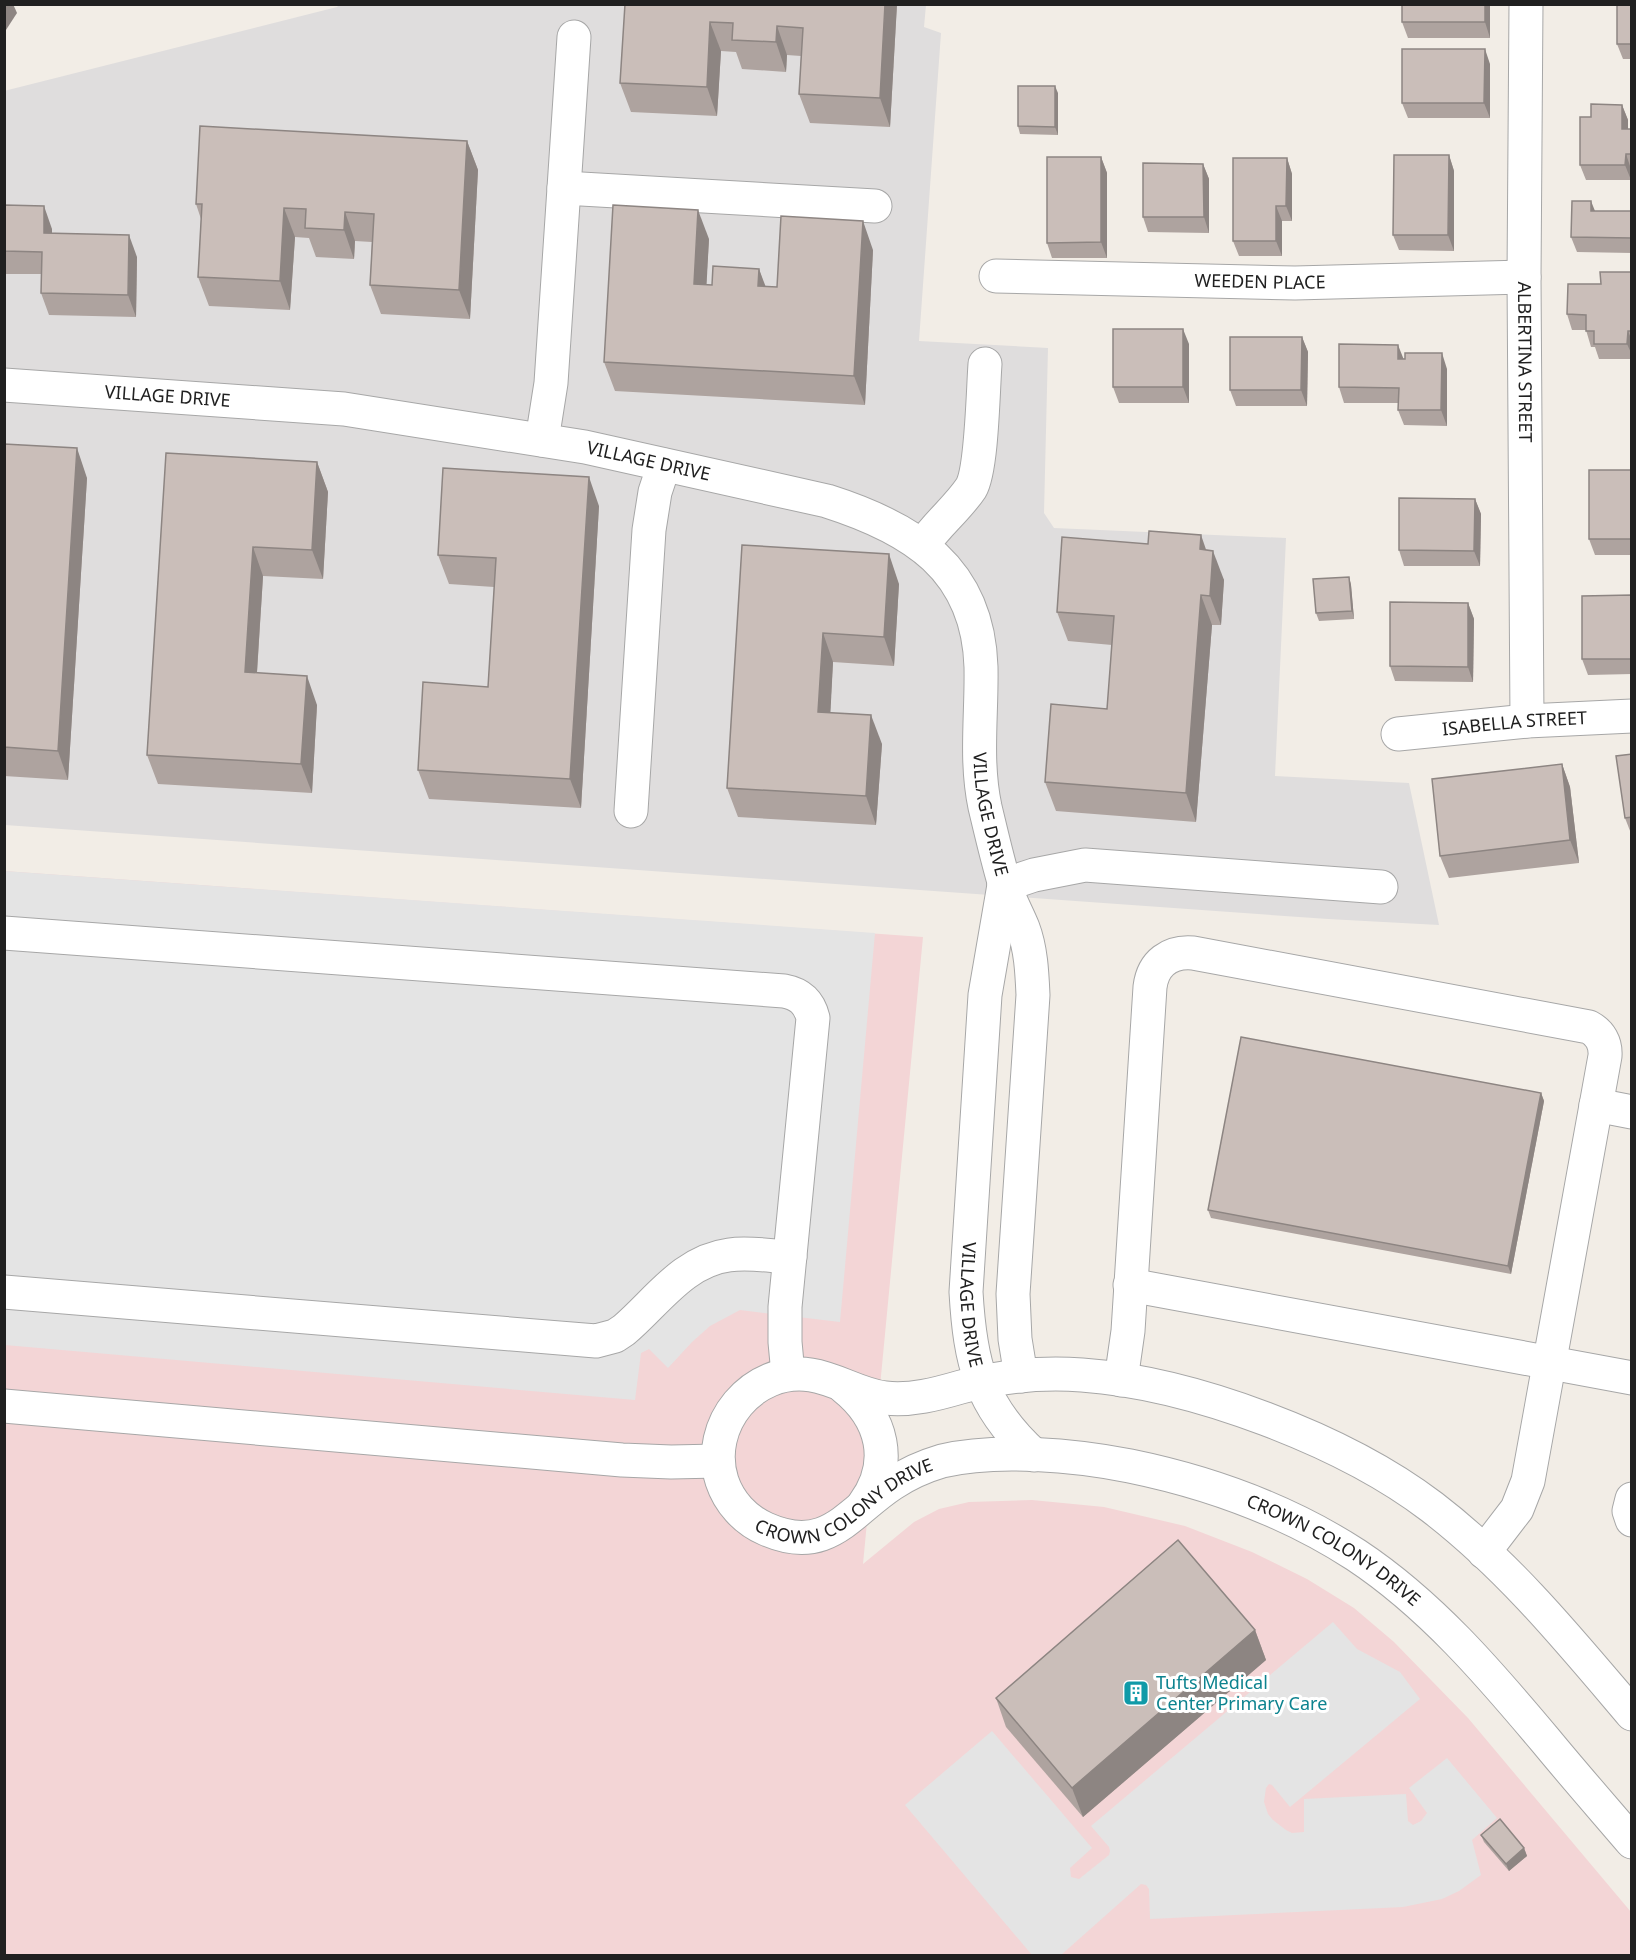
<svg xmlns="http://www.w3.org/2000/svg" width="1636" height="1960" font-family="'Noto Sans',sans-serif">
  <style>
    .residential { fill: #dfdddd }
    .commercial { fill: #f3d5d6 }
    .parking { fill: #e4e4e4 }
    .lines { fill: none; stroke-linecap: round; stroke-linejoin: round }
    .minor-casing { stroke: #a7a7a7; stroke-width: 35 }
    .minor { stroke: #fff; stroke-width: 33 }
    .wall { fill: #aea39f }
    .shaded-wall { fill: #8d8582 }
    .building { fill: #cabeb9; stroke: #8d8582; stroke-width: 1.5 }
    .labels { text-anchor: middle; stroke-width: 6; stroke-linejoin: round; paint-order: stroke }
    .street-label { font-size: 18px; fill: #202020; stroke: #fff }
    .culture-label { font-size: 18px; fill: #0d838f; stroke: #fff; text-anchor: start }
  </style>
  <rect width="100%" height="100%" fill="#f2ede6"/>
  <path class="residential" d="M 339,5 L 926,5 L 924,27 L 941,33 L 919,341 L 1048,348 L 1044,513 L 1054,528 L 1286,538 L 1275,776 L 1409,783 L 1439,925 L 1328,919 L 5,825 L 4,91 L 337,7 Z"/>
  <path class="commercial" d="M 4,871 L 923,937 L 863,1564 L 914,1522 L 939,1509 L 969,1502 L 1032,1500 L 1104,1507 L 1185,1526 L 1252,1552 L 1307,1579 L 1354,1608 L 1394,1642 L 1468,1718 L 1631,1912 L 1631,1955 L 5,1955 Z"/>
  <g class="parking">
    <path d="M 4,871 L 875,933 L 840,1322 L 740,1310 L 710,1326 L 692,1342 L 668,1368 L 649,1349 L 641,1353 L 635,1400 L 5,1345 Z"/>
    <path d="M 1333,1622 L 1357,1649 L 1400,1672 L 1420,1699 L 1290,1807 L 1272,1785 L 1269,1784 L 1266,1788 L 1264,1802 L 1268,1814 L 1273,1820 L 1286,1830 L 1292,1833 L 1304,1832 L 1304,1799 L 1406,1794 L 1408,1821 L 1413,1825 L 1421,1821 L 1427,1813 L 1409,1788 L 1447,1758 L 1497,1818 L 1472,1840 L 1481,1875 L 1459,1891 L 1442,1899 L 1403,1907 L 1150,1919 L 1149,1889 L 1146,1885 L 1141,1884 L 1061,1955 L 1032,1955 L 905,1805 L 992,1731 L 1092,1848 L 1070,1868 L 1071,1877 L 1079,1879 L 1109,1855 L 1110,1851 L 1109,1847 L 1091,1826 Z"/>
  </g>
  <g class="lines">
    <defs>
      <g id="minor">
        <path id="s1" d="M 1526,4 L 1524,277 L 1527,721"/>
        <path d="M 564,188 L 574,37"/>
        <path id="s2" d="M 996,276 L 1295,283 L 1524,277"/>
        <path id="s3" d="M 4,385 L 344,409 L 585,447 L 827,501 C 912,528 978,568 981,667 C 982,714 975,760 985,807 C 991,832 997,858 1004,882 C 1008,898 1017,913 1023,928 C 1031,949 1032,973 1033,995 L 1013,1294 L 1015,1339 L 1021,1376"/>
        <path d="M 542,440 L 551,383 L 564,188 L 875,206"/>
        <path d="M 923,545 C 937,524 957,509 971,488 C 982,469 983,390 985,364"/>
        <path id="s4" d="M 1398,734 L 1527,721 L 1632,716"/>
        <path d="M 631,811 L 649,530 L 655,492 L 664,465"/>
        <path id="s5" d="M 1004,885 L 985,995 L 966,1292 C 970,1362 980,1406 1034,1455"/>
        <path d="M 1004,885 L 1034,875 L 1085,865 L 1381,887"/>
        <path d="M 4,933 L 784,991 C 800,994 809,1002 813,1018 L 785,1307 L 785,1342 L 788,1374"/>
        <path d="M 1596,1105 L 1632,1112"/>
        <path d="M 1130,1285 L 1632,1378"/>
        <path d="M 4,1292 L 596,1341 L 615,1336 L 624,1330 C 657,1302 683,1261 729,1255 C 749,1252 770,1256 790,1257"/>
        <path d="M 1121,1380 L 1128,1331 L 1150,987 C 1153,963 1170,951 1193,953 L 1589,1027 C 1600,1033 1606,1043 1605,1056 L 1528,1481 L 1517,1509 L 1484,1552"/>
        <path d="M 844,1387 C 883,1418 894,1463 864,1504"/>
        <path d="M 4,1406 L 622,1460 L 671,1462 L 718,1461"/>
        <path d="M 1632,1499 L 1629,1511 L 1632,1520"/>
        <path id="s6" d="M 1632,1714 C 1570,1641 1509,1566 1432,1507 C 1344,1440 1193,1383 1082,1375 C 1042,1372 1001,1376 961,1387 C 937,1394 911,1401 885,1398 C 859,1395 837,1379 811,1375 C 753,1366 704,1425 722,1481 C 729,1502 745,1520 766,1529 C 827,1556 848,1513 892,1484 C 907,1474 925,1466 942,1461 C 996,1448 1075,1455 1130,1466 C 1208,1482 1288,1511 1356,1555 C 1430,1604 1489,1673 1546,1741 C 1574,1775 1603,1808 1632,1842"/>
      </g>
    </defs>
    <use href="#minor" class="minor-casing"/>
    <use href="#minor" class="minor"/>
  </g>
  <g class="wall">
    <path d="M 625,4 L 897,4 L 890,127 L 810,123 L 799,94 L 801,56 L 787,55 L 786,72 L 742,69 L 736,52 L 721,51 L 717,116 L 631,112 L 620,83 Z"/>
    <path d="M 1402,4 L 1490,4 L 1490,38 L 1408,38 L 1402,22 Z"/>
    <path d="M 1632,4 L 1632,59 L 1623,59 L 1617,44 Z"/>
    <path d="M 1490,64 L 1490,118 L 1408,118 L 1402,103 Z"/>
    <path d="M 1058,93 L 1058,135 L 1020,134 L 1018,126 Z"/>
    <path d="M 1622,105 L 1628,120 L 1628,129 L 1632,129 L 1631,180 L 1586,180 L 1580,165 L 1591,117 Z"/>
    <path d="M 467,141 L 478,170 L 470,319 L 381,314 L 370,285 L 372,242 L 355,241 L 354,259 L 316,257 L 309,238 L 295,237 L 290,310 L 209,306 L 198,277 L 201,219 L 196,204 Z"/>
    <path d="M 1449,155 L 1454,171 L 1454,251 L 1399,250 L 1393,235 Z"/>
    <path d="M 1101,157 L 1107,173 L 1107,258 L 1052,258 L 1047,243 Z"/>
    <path d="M 1287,158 L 1292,174 L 1292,221 L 1282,221 L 1282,256 L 1239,256 L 1233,241 Z"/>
    <path d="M 1203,164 L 1209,179 L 1209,233 L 1148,232 L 1143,217 Z"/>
    <path d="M 4,205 L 52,229 L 52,234 L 137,257 L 136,317 L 49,315 L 41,293 L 42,274 L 4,274 Z"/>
    <path d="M 1595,211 L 1632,211 L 1632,253 L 1577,252 L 1571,237 Z"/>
    <path d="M 709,239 L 706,285 L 712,285 L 759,269 L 765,287 L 777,287 L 873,250 L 865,405 L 615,391 L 604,362 Z"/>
    <path d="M 1632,272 L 1632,359 L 1599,359 L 1595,347 L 1591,347 L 1586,330 L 1572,330 L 1567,314 L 1601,284 Z"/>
    <path d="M 1302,337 L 1308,352 L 1307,406 L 1236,406 L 1230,390 Z"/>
    <path d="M 1189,344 L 1189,403 L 1119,403 L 1113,387 Z"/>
    <path d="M 1403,359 L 1447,369 L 1447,426 L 1404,425 L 1398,410 L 1398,403 L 1344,403 L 1339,387 Z"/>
    <path d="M 4,444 L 87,478 L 68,780 L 4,776 Z"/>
    <path d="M 166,453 L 317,462 L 328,492 L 323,579 L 263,576 L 257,673 L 317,705 L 312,793 L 158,784 L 147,755 Z"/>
    <path d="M 1632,470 L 1632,555 L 1595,555 L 1589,539 Z"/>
    <path d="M 1475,499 L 1481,514 L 1480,566 L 1404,566 L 1399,550 Z"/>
    <path d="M 599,506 L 581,808 L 429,799 L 418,770 L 488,687 L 494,587 L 449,584 L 438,555 Z"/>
    <path d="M 742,545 L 899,584 L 894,666 L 833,662 L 830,712 L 882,744 L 876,825 L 738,817 L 727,788 Z"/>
    <path d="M 1206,550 L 1224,580 L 1221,625 L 1212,625 L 1196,822 L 1056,811 L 1045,782 L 1107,709 L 1112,645 L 1068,641 L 1057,612 Z"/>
    <path d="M 1349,577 L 1351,585 L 1354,619 L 1319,621 L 1316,613 Z"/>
    <path d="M 1632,595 L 1632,674 L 1588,675 L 1582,659 Z"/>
    <path d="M 1468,603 L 1474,619 L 1473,682 L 1395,681 L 1390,666 Z"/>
    <path d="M 1632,754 L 1632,836 L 1625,818 Z"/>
    <path d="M 1562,764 L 1570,787 L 1579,863 L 1449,878 L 1440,856 Z"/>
    <path d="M 1541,1093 L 1544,1101 L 1511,1274 L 1211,1218 L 1208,1210 Z"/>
    <path d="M 1255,1630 L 1266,1660 L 1083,1817 L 1006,1727 L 996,1698 Z"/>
    <path d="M 1481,1835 L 1524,1848 L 1527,1856 L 1509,1871 L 1484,1842 Z"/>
  </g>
  <g class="shaded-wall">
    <path d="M 7,4 L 13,4 L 17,13 L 4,33 L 4,9 Z"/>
    <path d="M 885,4 L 897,4 L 890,127 L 880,98 Z"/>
    <path d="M 1485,4 L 1490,4 L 1490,38 L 1485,22 Z"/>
    <path d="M 710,22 L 721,51 L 717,116 L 707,87 Z"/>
    <path d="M 777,26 L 787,55 L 786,72 L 776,42 Z"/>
    <path d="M 1485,49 L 1490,64 L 1490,118 L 1484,103 Z"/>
    <path d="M 1055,86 L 1058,93 L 1058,135 L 1055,127 Z"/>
    <path d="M 1622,105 L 1628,120 L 1628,145 L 1622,129 Z"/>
    <path d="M 467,141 L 478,170 L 470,319 L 459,290 Z"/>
    <path d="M 1626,154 L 1631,169 L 1631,180 L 1625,165 Z"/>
    <path d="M 1449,155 L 1454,171 L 1454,251 L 1448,235 Z"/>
    <path d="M 1101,157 L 1107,173 L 1107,258 L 1101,242 Z"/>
    <path d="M 1287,158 L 1292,174 L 1292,221 L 1286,206 Z"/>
    <path d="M 1203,164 L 1209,179 L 1209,233 L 1204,217 Z"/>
    <path d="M 1591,201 L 1597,216 L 1591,211 Z"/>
    <path d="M 44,206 L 52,229 L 52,256 L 44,233 Z"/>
    <path d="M 1276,206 L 1282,221 L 1282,256 L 1276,241 Z"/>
    <path d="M 284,208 L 295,237 L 290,310 L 280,281 Z"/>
    <path d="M 698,210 L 709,239 L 705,313 L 694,284 Z"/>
    <path d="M 345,212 L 355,241 L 354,259 L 344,230 Z"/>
    <path d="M 863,221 L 873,250 L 865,405 L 854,376 Z"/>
    <path d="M 129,235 L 137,257 L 136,317 L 128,295 Z"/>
    <path d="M 759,269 L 770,298 L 758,286 Z"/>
    <path d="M 1183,329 L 1189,344 L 1189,403 L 1183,387 Z"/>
    <path d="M 1628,331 L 1632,341 L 1632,355 L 1627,344 Z"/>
    <path d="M 1302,337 L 1308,352 L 1307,406 L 1301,390 Z"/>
    <path d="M 1398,345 L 1404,360 L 1398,359 Z"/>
    <path d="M 1442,353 L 1447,369 L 1447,426 L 1441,410 Z"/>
    <path d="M 77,448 L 87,478 L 68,780 L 58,751 Z"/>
    <path d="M 317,462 L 328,492 L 323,579 L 312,550 Z"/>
    <path d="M 589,477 L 599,506 L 581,808 L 570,779 Z"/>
    <path d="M 1475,499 L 1481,514 L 1480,566 L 1474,551 Z"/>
    <path d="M 1201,535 L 1211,564 L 1200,549 Z"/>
    <path d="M 253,547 L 263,576 L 255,702 L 245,672 Z"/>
    <path d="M 1213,551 L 1224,580 L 1221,625 L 1210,596 Z"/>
    <path d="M 889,554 L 899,584 L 894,666 L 884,637 Z"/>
    <path d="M 1349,577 L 1351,585 L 1354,619 L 1352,611 Z"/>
    <path d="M 1201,595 L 1212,625 L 1196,822 L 1186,793 Z"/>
    <path d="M 1468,603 L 1474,619 L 1473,682 L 1468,667 Z"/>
    <path d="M 823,633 L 833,662 L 829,741 L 818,712 Z"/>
    <path d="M 307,676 L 317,705 L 312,793 L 301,764 Z"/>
    <path d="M 871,715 L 882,744 L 876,825 L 866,796 Z"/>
    <path d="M 1562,764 L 1570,787 L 1579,863 L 1570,840 Z"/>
    <path d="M 1541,1093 L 1544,1101 L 1511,1274 L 1508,1266 Z"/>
    <path d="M 1255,1630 L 1266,1660 L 1083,1817 L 1072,1788 Z"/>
    <path d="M 1524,1848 L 1527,1856 L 1509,1871 L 1506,1864 Z"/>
  </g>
  <g class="building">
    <path d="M 625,4 L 885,4 L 880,98 L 799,94 L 803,28 L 777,26 L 776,42 L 732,40 L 733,23 L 710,22 L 707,87 L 620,83 Z"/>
    <rect x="1402" y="4" width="83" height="18"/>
    <rect x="1617" y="4" width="15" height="40"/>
    <path d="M 1402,49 L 1485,49 L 1484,103 L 1402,103 Z"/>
    <path d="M 1018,86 L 1055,86 L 1055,127 L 1018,126 Z"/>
    <path d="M 1591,104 L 1622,105 L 1622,129 L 1632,129 L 1632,154 L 1626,154 L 1625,165 L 1580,165 L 1580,117 L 1591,117 Z"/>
    <path d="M 200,126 L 467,141 L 459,290 L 370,285 L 374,214 L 345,212 L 344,230 L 305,228 L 306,209 L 284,208 L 280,281 L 198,277 L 202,204 L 196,204 Z"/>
    <path d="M 1394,155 L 1449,155 L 1448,235 L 1393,235 Z"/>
    <path d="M 1047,157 L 1101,157 L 1101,242 L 1047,243 Z"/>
    <path d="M 1233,158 L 1287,158 L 1286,206 L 1276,206 L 1276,241 L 1233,241 Z"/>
    <path d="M 1143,163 L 1203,164 L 1204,217 L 1143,217 Z"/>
    <path d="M 1572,201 L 1591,201 L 1591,211 L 1632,211 L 1632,238 L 1571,237 Z"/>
    <path d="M 4,205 L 44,206 L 44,233 L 129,235 L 128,295 L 41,293 L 42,252 L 4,251 Z"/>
    <path d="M 613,205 L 698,210 L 694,284 L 712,285 L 713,266 L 759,269 L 758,286 L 777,287 L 781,216 L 863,221 L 854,376 L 604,362 Z"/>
    <path d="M 1600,272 L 1632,272 L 1632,331 L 1628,331 L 1627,344 L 1594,344 L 1594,331 L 1586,331 L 1586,315 L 1567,314 L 1568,284 L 1601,284 Z"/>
    <rect x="1113" y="329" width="70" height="58"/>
    <path d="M 1230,337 L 1302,337 L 1301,390 L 1230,390 Z"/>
    <path d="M 1339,344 L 1398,345 L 1398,359 L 1405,359 L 1405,353 L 1442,353 L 1441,410 L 1398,410 L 1399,388 L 1339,387 Z"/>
    <path d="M 4,444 L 77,448 L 58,751 L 4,747 Z"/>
    <path d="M 166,453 L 317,462 L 312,550 L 253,547 L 245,672 L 307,676 L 301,764 L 147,755 Z"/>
    <path d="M 443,468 L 589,477 L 570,779 L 418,770 L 423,682 L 488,687 L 496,558 L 438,555 Z"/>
    <rect x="1589" y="470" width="43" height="69"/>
    <path d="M 1399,498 L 1475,499 L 1474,551 L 1399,550 Z"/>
    <path d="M 1149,531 L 1201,535 L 1200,549 L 1213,551 L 1210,596 L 1201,595 L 1186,793 L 1045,782 L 1051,704 L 1107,709 L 1114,616 L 1057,612 L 1062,537 L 1148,544 Z"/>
    <path d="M 742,545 L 889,554 L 884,637 L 823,633 L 818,712 L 871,715 L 866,796 L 727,788 Z"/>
    <path d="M 1349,577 L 1352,611 L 1316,613 L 1313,579 Z"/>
    <path d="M 1632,595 L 1632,659 L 1582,659 L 1582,596 Z"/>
    <path d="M 1390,602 L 1468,603 L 1468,667 L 1390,666 Z"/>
    <path d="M 1632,754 L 1632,817 L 1625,818 L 1616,756 Z"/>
    <path d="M 1562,764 L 1570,840 L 1440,856 L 1432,779 Z"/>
    <path d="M 1241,1037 L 1541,1093 L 1508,1266 L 1208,1210 Z"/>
    <path d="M 1178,1540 L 1255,1630 L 1072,1788 L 996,1698 Z"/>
    <path d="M 1500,1819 L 1524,1848 L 1506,1864 L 1481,1835 Z"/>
  </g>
  <defs>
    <symbol id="building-square" viewBox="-11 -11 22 22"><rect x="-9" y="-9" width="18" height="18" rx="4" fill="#0f9aa8" stroke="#fff"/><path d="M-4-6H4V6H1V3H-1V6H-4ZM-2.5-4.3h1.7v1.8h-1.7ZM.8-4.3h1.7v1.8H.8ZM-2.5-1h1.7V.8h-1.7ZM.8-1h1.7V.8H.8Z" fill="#fff"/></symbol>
  </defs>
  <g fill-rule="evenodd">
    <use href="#building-square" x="1121" y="1678" width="30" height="30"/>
  </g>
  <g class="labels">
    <g class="street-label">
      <text dy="6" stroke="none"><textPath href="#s2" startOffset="264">WEEDEN PLACE</textPath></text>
      <text dy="6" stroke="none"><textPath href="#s1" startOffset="358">ALBERTINA STREET</textPath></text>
      <text dy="6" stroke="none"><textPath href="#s3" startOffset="164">VILLAGE DRIVE</textPath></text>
      <text dy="6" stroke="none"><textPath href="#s3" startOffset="650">VILLAGE DRIVE</textPath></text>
      <text dy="6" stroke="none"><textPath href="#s4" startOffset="117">ISABELLA STREET</textPath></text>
      <text dy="6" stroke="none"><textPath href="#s3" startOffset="1226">VILLAGE DRIVE</textPath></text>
      <text dy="6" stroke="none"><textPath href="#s5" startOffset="422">VILLAGE DRIVE</textPath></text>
      <text dy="6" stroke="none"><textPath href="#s6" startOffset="1264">CROWN COLONY DRIVE</textPath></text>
      <text dy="6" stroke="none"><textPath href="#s6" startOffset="1786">CROWN COLONY DRIVE</textPath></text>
    </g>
    <g class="culture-label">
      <text x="1156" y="1689">Tufts Medical<tspan x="1156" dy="21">Center Primary Care</tspan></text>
    </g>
  </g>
  <rect width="1636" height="1960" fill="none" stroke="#202020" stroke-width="12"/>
</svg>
